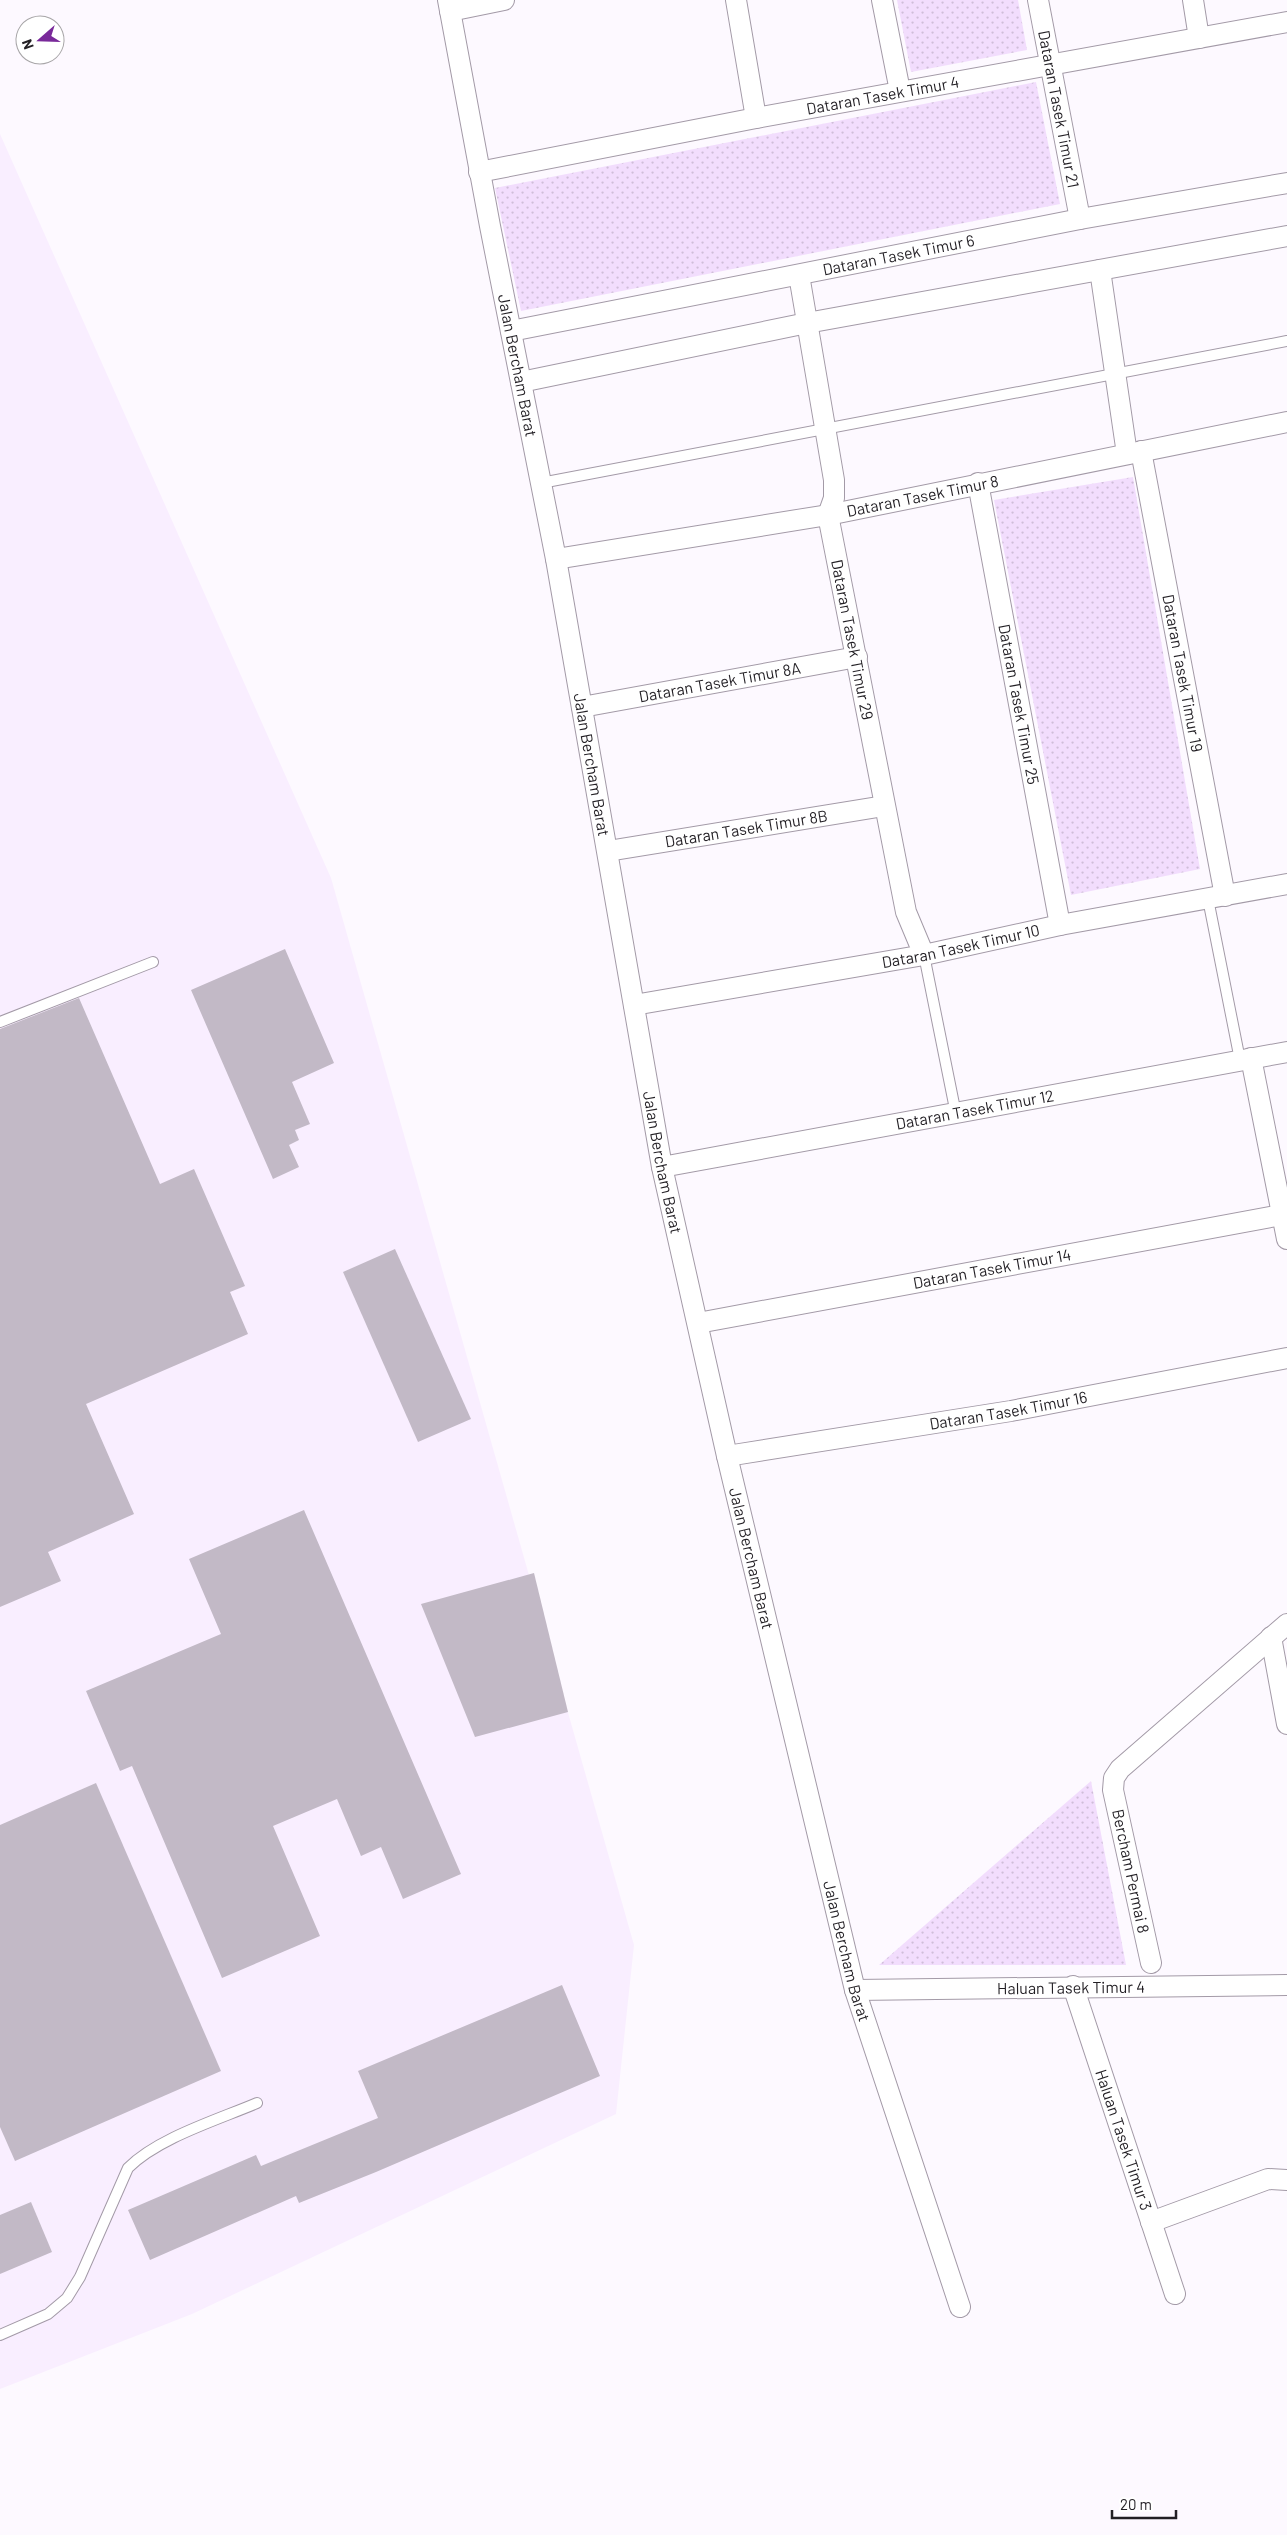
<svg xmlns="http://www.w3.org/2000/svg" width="1287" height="2535" font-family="Barlow,sans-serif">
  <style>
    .built { fill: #f9eeff }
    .grass { fill: url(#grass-dots) }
    .building { fill: #c2b9c6 }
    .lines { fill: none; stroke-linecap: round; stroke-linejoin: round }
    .lane-casing { stroke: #a39aa7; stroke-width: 12 }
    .street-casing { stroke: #a39aa7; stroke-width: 22 }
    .lane { stroke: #fff; stroke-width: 10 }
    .street { stroke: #fff; stroke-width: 20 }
    .labels { text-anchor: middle; stroke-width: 4; stroke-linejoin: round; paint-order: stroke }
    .street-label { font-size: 16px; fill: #221f24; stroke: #fff }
  </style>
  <defs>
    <pattern id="grass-dots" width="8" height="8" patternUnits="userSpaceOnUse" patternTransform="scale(1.25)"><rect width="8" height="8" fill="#f2ddfd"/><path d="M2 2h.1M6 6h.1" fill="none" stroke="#cfbdd9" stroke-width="1.8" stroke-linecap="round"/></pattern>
  </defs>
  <rect width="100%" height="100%" fill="#fdf9ff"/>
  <path class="built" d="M 0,134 L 331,878 L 634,1945 L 616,2114 L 192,2314 L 0,2389 Z"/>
  <g class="grass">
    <path d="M 897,0 L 1018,0 L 1027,50 L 911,72 Z"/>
    <path d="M 1036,82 L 1060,204 L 521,311 L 495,188 Z"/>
    <path d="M 1133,477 L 1200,869 L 1071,895 L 994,500 Z"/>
    <path d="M 1091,1781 L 1126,1965 L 879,1965 Z"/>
  </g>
  <g class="building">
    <path d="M 285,949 L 334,1063 L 292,1082 L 310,1124 L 295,1130 L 299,1140 L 289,1145 L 299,1167 L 273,1179 L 191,990 Z"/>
    <path d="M 79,998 L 160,1184 L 194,1169 L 245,1286 L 230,1292 L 248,1334 L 86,1404 L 134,1514 L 48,1552 L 61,1581 L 0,1607 L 0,1029 Z"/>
    <path d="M 395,1249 L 471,1419 L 418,1442 L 343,1272 Z"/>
    <path d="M 304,1510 L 461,1874 L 403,1899 L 381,1847 L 361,1856 L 337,1799 L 273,1826 L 320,1936 L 222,1978 L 132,1766 L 120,1771 L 86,1691 L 221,1634 L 189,1559 Z"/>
    <path d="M 534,1573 L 568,1712 L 475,1737 L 421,1604 Z"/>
    <path d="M 96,1783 L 221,2071 L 15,2161 L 0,2127 L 0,1825 Z"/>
    <path d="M 562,1985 L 600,2076 L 376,2172 L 299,2203 L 296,2196 L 150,2260 L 128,2210 L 256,2155 L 261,2166 L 378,2118 L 358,2071 Z"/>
    <path d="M 31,2202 L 52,2252 L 0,2274 L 0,2215 Z"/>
  </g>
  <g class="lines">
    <defs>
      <g id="lane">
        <path d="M 541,483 L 1287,341"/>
        <path d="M 1208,899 L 1240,1060"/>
        <path d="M 924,955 L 956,1114"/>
        <path d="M 0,1022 L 153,962"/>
        <path d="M 0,2335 L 48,2314 L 67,2298 L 80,2277 L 128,2168 C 158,2138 217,2120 257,2103"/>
      </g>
      <g id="street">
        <path id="s1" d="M 448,0 L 490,226 L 556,559 L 662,1167 L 727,1456 L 855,1990 L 960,2307"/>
        <path d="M 736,0 L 756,118"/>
        <path d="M 882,0 L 900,91"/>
        <path id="s2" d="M 1038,0 L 1080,219"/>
        <path d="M 1193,0 L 1199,38"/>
        <path d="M 450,11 L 504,0"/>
        <path id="s3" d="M 479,172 L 756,118 L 1287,22"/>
        <path d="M 1100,270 L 1127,454"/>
        <path id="s4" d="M 799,275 L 834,480 L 834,498 L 828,515 L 906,912 L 924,955"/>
        <path id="s5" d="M 511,331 L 1080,219 L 1287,183"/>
        <path d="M 521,382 L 807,323 L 1287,236"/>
        <path id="s6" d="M 1141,451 L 1225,896"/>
        <path id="s7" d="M 978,483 L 1060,925"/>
        <path id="s8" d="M 556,559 L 828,515 L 1287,422"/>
        <path id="s9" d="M 582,707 L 857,657"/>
        <path id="s10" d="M 608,851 L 884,806"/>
        <path id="s11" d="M 634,1005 L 924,955 L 1060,925 L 1287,884"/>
        <path d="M 1251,1058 L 1287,1239"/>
        <path id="s12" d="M 662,1167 L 1287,1052"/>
        <path id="s13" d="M 698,1323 L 1287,1214"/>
        <path id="s14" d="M 727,1456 L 1011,1411 L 1287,1358"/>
        <path d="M 1271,1637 L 1287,1724"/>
        <path d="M 1151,1963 L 1113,1790 L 1114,1778 L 1120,1769 L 1287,1624"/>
        <path id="s15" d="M 1073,1986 L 1175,2294"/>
        <path id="s16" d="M 855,1990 L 1287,1985"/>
        <path d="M 1151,2222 L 1268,2179 L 1287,2180"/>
      </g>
    </defs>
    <use href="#lane" class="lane-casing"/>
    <use href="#street" class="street-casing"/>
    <use href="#lane" class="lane"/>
    <use href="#street" class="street"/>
  </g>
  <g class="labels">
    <g class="street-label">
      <text dy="6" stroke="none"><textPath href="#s3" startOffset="411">Dataran Tasek Timur 4</textPath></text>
      <text dy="6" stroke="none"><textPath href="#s2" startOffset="111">Dataran Tasek Timur 21</textPath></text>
      <text dy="6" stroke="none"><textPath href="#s5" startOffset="395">Dataran Tasek Timur 6</textPath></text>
      <text dy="6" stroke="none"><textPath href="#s1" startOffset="372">Jalan Bercham Barat</textPath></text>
      <text dy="6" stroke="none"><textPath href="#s8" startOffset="372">Dataran Tasek Timur 8</textPath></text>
      <text dy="6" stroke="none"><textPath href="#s4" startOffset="371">Dataran Tasek Timur 29</textPath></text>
      <text dy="6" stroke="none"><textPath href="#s6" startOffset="226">Dataran Tasek Timur 19</textPath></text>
      <text dy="6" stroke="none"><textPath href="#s9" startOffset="140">Dataran Tasek Timur 8A</textPath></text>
      <text dy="6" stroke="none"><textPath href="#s7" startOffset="225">Dataran Tasek Timur 25</textPath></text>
      <text dy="6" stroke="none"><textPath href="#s1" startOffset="778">Jalan Bercham Barat</textPath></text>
      <text dy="6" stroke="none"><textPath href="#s10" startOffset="140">Dataran Tasek Timur 8B</textPath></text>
      <text dy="6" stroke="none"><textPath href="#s11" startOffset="332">Dataran Tasek Timur 10</textPath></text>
      <text dy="6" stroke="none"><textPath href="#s12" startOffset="318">Dataran Tasek Timur 12</textPath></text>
      <text dy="6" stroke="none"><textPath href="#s1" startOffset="1182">Jalan Bercham Barat</textPath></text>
      <text dy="6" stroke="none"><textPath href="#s13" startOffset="299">Dataran Tasek Timur 14</textPath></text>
      <text dy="6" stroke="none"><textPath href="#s14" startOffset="285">Dataran Tasek Timur 16</textPath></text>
      <text dy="6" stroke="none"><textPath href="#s1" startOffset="1588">Jalan Bercham Barat</textPath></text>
      <text transform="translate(1131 1871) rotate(78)" y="6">Bercham Permai 8</text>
      <text dy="6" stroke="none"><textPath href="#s1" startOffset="1992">Jalan Bercham Barat</textPath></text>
      <text dy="6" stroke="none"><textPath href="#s16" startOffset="216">Haluan Tasek Timur 4</textPath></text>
      <text dy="6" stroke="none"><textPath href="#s15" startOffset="162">Haluan Tasek Timur 3</textPath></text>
    </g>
  </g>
  <g transform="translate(40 40) rotate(250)"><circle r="24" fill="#ffffff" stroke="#a7a5a7"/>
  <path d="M0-4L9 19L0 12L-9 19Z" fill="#79299a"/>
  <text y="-8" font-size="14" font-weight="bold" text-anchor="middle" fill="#221f24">N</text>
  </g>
  <path d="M1112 2510v8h64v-8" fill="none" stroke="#221f24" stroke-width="2.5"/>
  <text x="1120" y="2510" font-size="15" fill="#221f24" stroke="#ffffff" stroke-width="4" paint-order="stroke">20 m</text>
</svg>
